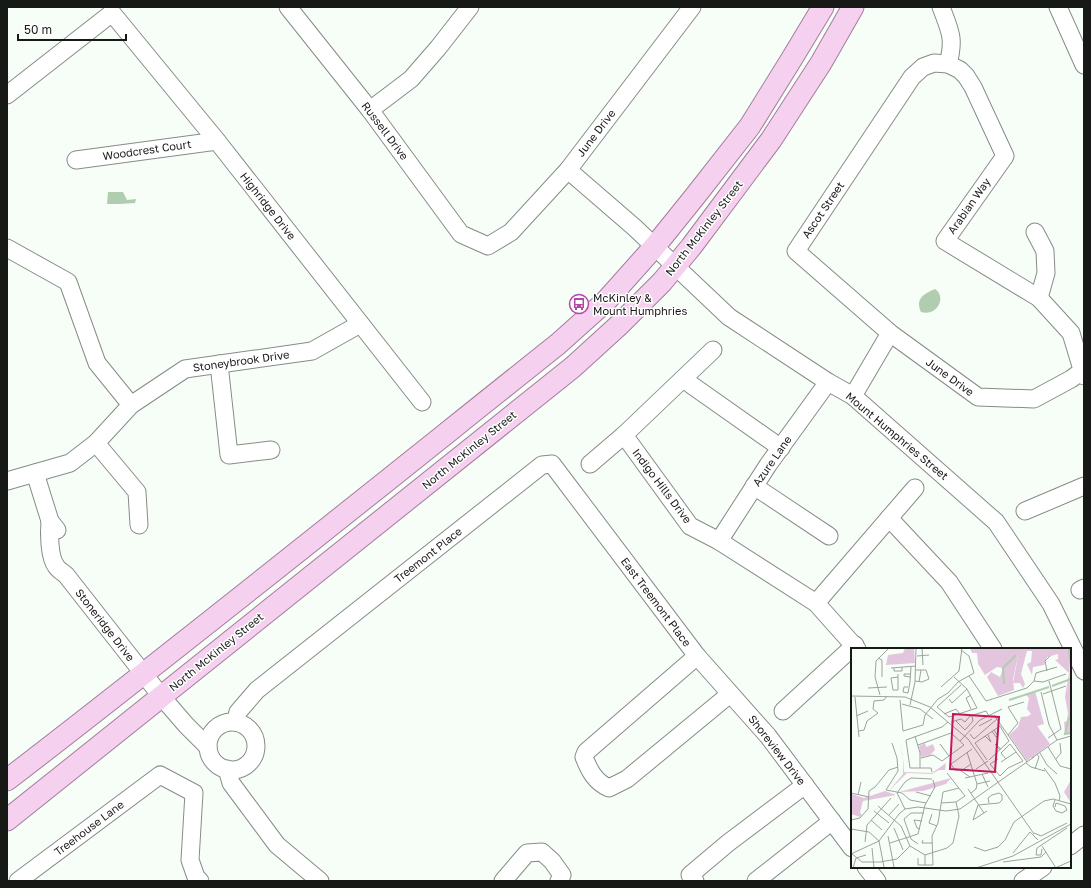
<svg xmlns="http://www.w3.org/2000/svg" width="1091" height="888" font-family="'Golos Text',sans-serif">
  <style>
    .water { fill: #b0cdb0 }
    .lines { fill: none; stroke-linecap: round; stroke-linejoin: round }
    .minor-casing { stroke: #868c86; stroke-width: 19 }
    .major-casing { stroke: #a37d9c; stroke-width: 23 }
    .minor { stroke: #fff; stroke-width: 17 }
    .major { stroke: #f5d1ef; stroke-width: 21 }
    .labels { text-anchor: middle; stroke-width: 3; stroke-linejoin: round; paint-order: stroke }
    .street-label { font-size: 11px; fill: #171917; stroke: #fff }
    .poi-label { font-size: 11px; fill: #171917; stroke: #fff; text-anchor: start }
    .inset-river { fill: none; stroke: #b0cdb0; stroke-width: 2 }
    .inset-road { fill: none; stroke: #9da29d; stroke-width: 1 }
    .view { fill: #c2185b; fill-opacity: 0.15; stroke: #c2185b; stroke-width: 2 }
    .inset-edge { fill: none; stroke: #171917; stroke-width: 2 }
  </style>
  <rect width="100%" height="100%" fill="#f7fdf7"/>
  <g class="water">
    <path d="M 108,192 L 123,192 L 127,200 L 136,199 L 135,203 L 119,204 L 107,204 Z"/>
    <path d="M 935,289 C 947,297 937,317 921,312 C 915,298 924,294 935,289 Z"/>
  </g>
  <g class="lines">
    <defs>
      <g id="minor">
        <path d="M 288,7 L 370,110 L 461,234 L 488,246 L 511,232 L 568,170 L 692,7"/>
        <path d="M 941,7 C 950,31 955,38 948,64"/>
        <path d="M 1058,7 L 1084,65"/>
        <path d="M 7,95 L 112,13 L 217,141 L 422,402"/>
        <path d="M 370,110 L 411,79 L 438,48 L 470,7"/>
        <path d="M 76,160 L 217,141"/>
        <path d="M 568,170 L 634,227 L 729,317 L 828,382 L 853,396 L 996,522 L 1051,604 L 1084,671"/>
        <path d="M 1035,232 L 1045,251 L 1046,273 L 1039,298"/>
        <path d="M 7,248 L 68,282 L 97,363 L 131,405"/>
        <path d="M 713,350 L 624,435 L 690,526 L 719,541 L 816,603 L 857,649"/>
        <path d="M 219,364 L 229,455 L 271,450"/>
        <path d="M 1082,371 L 1071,379 L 1034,399 L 978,397 L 890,333 L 796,251 L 912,77 L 923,67 L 934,63 L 948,64 L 960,70 L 966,76 L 973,87 L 1005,156 L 945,241 L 1039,298 L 1071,333 L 1084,376"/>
        <path d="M 683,379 L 781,448"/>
        <path d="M 853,396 L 890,333"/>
        <path d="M 96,443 L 137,492 L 139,525"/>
        <path d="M 590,464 L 624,435"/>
        <path d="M 35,473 L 50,521 L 57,530"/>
        <path d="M 7,481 L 70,463 L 96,443 L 131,405 L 185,369 L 312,351 L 360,324"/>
        <path d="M 754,486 L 829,536"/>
        <path d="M 1025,511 L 1084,486"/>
        <path d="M 889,518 L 949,582 L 993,649"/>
        <path d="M 50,521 C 49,532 49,557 56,566 C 58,570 63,572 66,575 L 161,696 L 186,725 L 208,747"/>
        <path d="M 719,541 L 768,465 L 828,382"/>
        <path d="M 1080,590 L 1084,588"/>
        <path d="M 816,603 L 915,488"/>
        <path d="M 697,656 L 586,752 L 584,757 C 589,770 595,782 609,788 L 627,779 L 730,694"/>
        <path d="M 783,711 L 855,645"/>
        <path d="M 235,722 L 238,712 L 257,690 L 542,465 L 552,464 L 697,656 L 768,736 L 852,848"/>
        <circle cx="232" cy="746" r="24"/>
        <path d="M 227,769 L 231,783 L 277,845 L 320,881"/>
        <path d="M 1070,846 L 1084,835"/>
        <path d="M 866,867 L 877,881"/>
        <path d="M 18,881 L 160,775 L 194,793 L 190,860 L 196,877 L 200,881"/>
        <path d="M 503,881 L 527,853 L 542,852 L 552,861 L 562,875 L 559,881"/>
        <path d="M 695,881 L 690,875 L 728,843 L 805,785"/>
        <path d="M 756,881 L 832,821"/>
        <path d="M 1023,881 L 1043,867"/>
      </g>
      <g id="major">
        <path d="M 7,780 C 193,637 375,490 558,344 L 606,301 L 655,246 L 696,195 L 750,126 L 791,60 L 823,7"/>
        <path d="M 7,820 L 573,367 L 618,326 L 662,282 L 691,247 L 771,140 L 821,63 L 853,7"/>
      </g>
    </defs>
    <use href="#minor" class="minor-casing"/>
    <use href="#major" class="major-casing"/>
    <use href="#minor" class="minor"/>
    <use href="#major" class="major"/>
  </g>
  <defs>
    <symbol id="bus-ring" viewBox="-11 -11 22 22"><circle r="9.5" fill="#fff" stroke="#b547a6" stroke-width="1.5"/><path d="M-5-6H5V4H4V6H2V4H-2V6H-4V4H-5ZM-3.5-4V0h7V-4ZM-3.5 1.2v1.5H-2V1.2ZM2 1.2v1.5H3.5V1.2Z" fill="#b547a6"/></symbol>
  </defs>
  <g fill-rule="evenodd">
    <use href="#bus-ring" x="568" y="293" width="22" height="22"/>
  </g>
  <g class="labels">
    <g class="street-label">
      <text transform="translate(385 131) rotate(53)" y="4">Russell Drive</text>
      <text transform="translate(596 133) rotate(-53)" y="4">June Drive</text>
      <text transform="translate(147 150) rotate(-8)" y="4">Woodcrest Court</text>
      <text transform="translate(268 206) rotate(52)" y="4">Highridge Drive</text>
      <text transform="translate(969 206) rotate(-55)" y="4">Arabian Way</text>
      <text transform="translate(823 210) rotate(-56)" y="4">Ascot Street</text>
      <text transform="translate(704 228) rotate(-52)" y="4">North McKinley Street</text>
      <text transform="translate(241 361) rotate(-8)" y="4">Stoneybrook Drive</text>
      <text transform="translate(950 377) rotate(36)" y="4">June Drive</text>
      <text transform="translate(897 436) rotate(40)" y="4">Mount Humphries Street</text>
      <text transform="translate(469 450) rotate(-39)" y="4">North McKinley Street</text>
      <text transform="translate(772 461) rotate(-55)" y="4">Azure Lane</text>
      <text transform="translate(662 486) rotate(53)" y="4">Indigo Hills Drive</text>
      <text transform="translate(428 555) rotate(-38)" y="4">Treemont Place</text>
      <text transform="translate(656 602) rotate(53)" y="4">East Treemont Place</text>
      <text transform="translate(105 625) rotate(52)" y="4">Stoneridge Drive</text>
      <text transform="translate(216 652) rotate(-39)" y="4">North McKinley Street</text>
      <text transform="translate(777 750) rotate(52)" y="4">Shoreview Drive</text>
      <text transform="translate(89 828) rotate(-37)" y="4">Treehouse Lane</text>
    </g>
    <g class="poi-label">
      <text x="593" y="302">McKinley &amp;<tspan x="593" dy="13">Mount Humphries</tspan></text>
    </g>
  </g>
  <g transform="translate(851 648)">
    <rect width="220" height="220" fill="#f7fdf7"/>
    <path d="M 119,0 L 218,0 L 220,85 L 214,85 L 213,74 L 216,73 L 217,65 L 214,49 L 218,25 L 204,12 L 207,11 L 207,6 L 196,9 L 193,17 L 182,19 L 181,27 L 176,16 L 180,14 L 181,3 L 176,3 L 170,26 L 174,36 L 172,40 L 169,35 L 162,35 L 167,8 L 164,7 L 152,20 L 146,19 L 134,27 L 127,16 L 126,5 L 121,5 ZM 184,43 L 193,76 L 186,78 L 188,84 L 176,69 L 180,66 L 176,61 L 178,50 L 174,46 ZM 220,132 L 220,155 L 213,144 Z" fill="#e3c6dd"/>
    <path d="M 54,0 L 63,0 L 64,15 L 35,17 L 37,7 L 52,5 ZM 164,7 L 167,8 L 162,31 L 163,42 L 147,48 L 136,29 L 140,24 L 149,29 L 153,18 ZM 179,68 L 199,96 L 176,113 L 158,87 L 167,79 L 170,69 ZM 47,89 L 52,109 L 53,124 L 81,125 L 95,115 L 94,122 L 88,122 L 81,126 L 56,125 L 38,143 L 52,126 L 52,110 ZM 74,95 L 75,99 L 82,96 L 84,102 L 79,107 L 70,109 L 68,98 ZM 100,130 L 95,136 L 72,143 L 48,144 ZM 34,143 L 45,147 L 12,153 L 9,164 L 11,167 L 9,169 L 0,166 L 1,146 L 13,150 Z" fill="#e3c6dd"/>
    <path class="inset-river" d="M 218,0 L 220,22M 153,36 L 152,20 L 165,7M 201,38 L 220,31M 158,52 L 198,39M 218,69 L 214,86 L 220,85"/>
    <path class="inset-road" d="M 71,0 L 72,17M 66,8 L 78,7M 27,10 L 31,12 L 31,29M 40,20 L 65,18M 43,20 L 43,23 L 51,23 L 51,19M 196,23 L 194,13 L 199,8M 47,26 L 47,42 L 42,42 L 40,30 L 47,29M 118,28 L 135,53 L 176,40 L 183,33 L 185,25 L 206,19M 59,29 L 53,28 L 53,26 L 59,26M 103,29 L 116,41 L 126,60 L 98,69 L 86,59 L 110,37M 64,33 L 71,34 L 78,31 L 75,22 L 65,22M 183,33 L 192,34 L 215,26M 68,34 L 70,22M 57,39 L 53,39 L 52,44 L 57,45 L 59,34 L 60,19M 90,39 L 108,23 L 111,0M 17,40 L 36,39M 190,44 L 198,77 L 206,92M 192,46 L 215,38M 29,47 L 24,29 L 25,13 L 38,0M 120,47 L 115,50 L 120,61M 0,48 L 54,49 L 79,59 L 117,91 L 183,186M 4,49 L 8,89M 98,51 L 101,55 L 116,41M 49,52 L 52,83 L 72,77 L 74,67 L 87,51 L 97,45 L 107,34 L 123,25 L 118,8 L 110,2M 51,56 L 69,61 L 82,71M 59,57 L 64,34 L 65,0M 93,66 L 105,61 L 108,65M 143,67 L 176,114M 5,68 L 17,63M 105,73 L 114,82 L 122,73 L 121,68M 100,74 L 110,71 L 114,74 L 119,68 L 135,63 L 138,68M 128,78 L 141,71M 8,83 L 13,82 L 16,73 L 27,65 L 22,61 L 23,53 L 33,52 L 36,48M 141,83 L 145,89 L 147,88 L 143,82M 119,86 L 123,91 L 146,71M 157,87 L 167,75 L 157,59 L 173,54M 64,88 L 69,105 L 69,120M 134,88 L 140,94 L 137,87M 197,90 L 210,81 L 198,33M 109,93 L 129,72 L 151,61M 41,95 L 46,110 L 47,123 L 35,142 L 51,145 L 59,152 L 75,155M 89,96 L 98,108M 67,97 L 100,85 L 113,97 L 91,113 L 82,107 L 70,110M 197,99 L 209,118 L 220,121M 149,102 L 144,96 L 150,101M 116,104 L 126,136 L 125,141 L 120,145M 189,105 L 196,117 L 206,126M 181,110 L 206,92 L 220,88M 147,111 L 139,116 L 149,128 L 157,120 L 172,113 L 159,96 L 150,105 L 155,111M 205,111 L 210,105 L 209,95M 136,112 L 124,95 L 149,78 L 158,93 L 138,112M 150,114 L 165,104M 175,115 L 180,119 L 194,123M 193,120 L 204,135 L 209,148 L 208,153M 125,121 L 137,113M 184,121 L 188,109 L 186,106M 110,123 L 120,116M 81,124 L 80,120 L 59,120 L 55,92 L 91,79 L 97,74M 131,126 L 137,139M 119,129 L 109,122 L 104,122 L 100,116 L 121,101M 114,130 L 137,125M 126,136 L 139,133M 117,141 L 133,165M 65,144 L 80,148M 0,145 L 18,149M 7,147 L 10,134M 204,152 L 202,158 L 205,163 L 211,165 L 216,162 L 214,158 L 205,155 L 204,159M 90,155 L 105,154 L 114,148 L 96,125M 27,158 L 50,178 L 59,198 L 74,207 L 96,200 L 102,195 L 108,168 L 105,154M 54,161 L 46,145 L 54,134 L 60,130 L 81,131M 23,163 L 38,175M 136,163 L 122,172 L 127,157 L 148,155 L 151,152 L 151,147 L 148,145 L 141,147 L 137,150 L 138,155M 81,166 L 78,175 L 86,178M 38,167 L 48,156M 0,172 L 9,170 L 17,161 L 18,143 L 24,139 L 38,122 L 47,119M 20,172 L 31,182M 43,180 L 52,202M 0,181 L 18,184 L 28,193 L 33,219M 69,181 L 66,180 L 63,172 L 71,173M 183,185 L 190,188 L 216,175M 37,188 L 43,219M 72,192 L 71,195 L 81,195M 14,194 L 16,177 L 40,150M 39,195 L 67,186 L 74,157 L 84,139 L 82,132M 67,196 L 60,191 L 53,171 L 60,165 L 73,165M 191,198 L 205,220M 123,199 L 134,203 L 147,199 L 154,192 L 163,174 L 193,153 L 202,151 L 220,156M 21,200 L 23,220M 191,201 L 190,207 L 185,207 L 186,200 L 216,180M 0,205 L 11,214 L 29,214 L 46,211 L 59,198M 162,205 L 179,184 L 187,192M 0,206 L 28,193 L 48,166 L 54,161 L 67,159 L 95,163 L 109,161 L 183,109M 67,210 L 67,217 L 74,217 L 74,207M 152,214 L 190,209 L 195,204M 74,217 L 82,217 L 81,188 L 87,175 L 92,144 L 108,140M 2,220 L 5,210 L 15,207M 125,220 L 162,208 L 220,176M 204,220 L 220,213"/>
    <path class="view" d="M 102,66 L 148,69 L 144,124 L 99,121 Z"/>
    <rect width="220" height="220" class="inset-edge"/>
  </g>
  <rect width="1091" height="888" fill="none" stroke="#171917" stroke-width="16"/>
  <path d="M18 34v6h108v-6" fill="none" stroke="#171917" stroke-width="2"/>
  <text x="24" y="34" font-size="12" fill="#171917" stroke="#ffffff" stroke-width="3" paint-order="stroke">50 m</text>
</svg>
